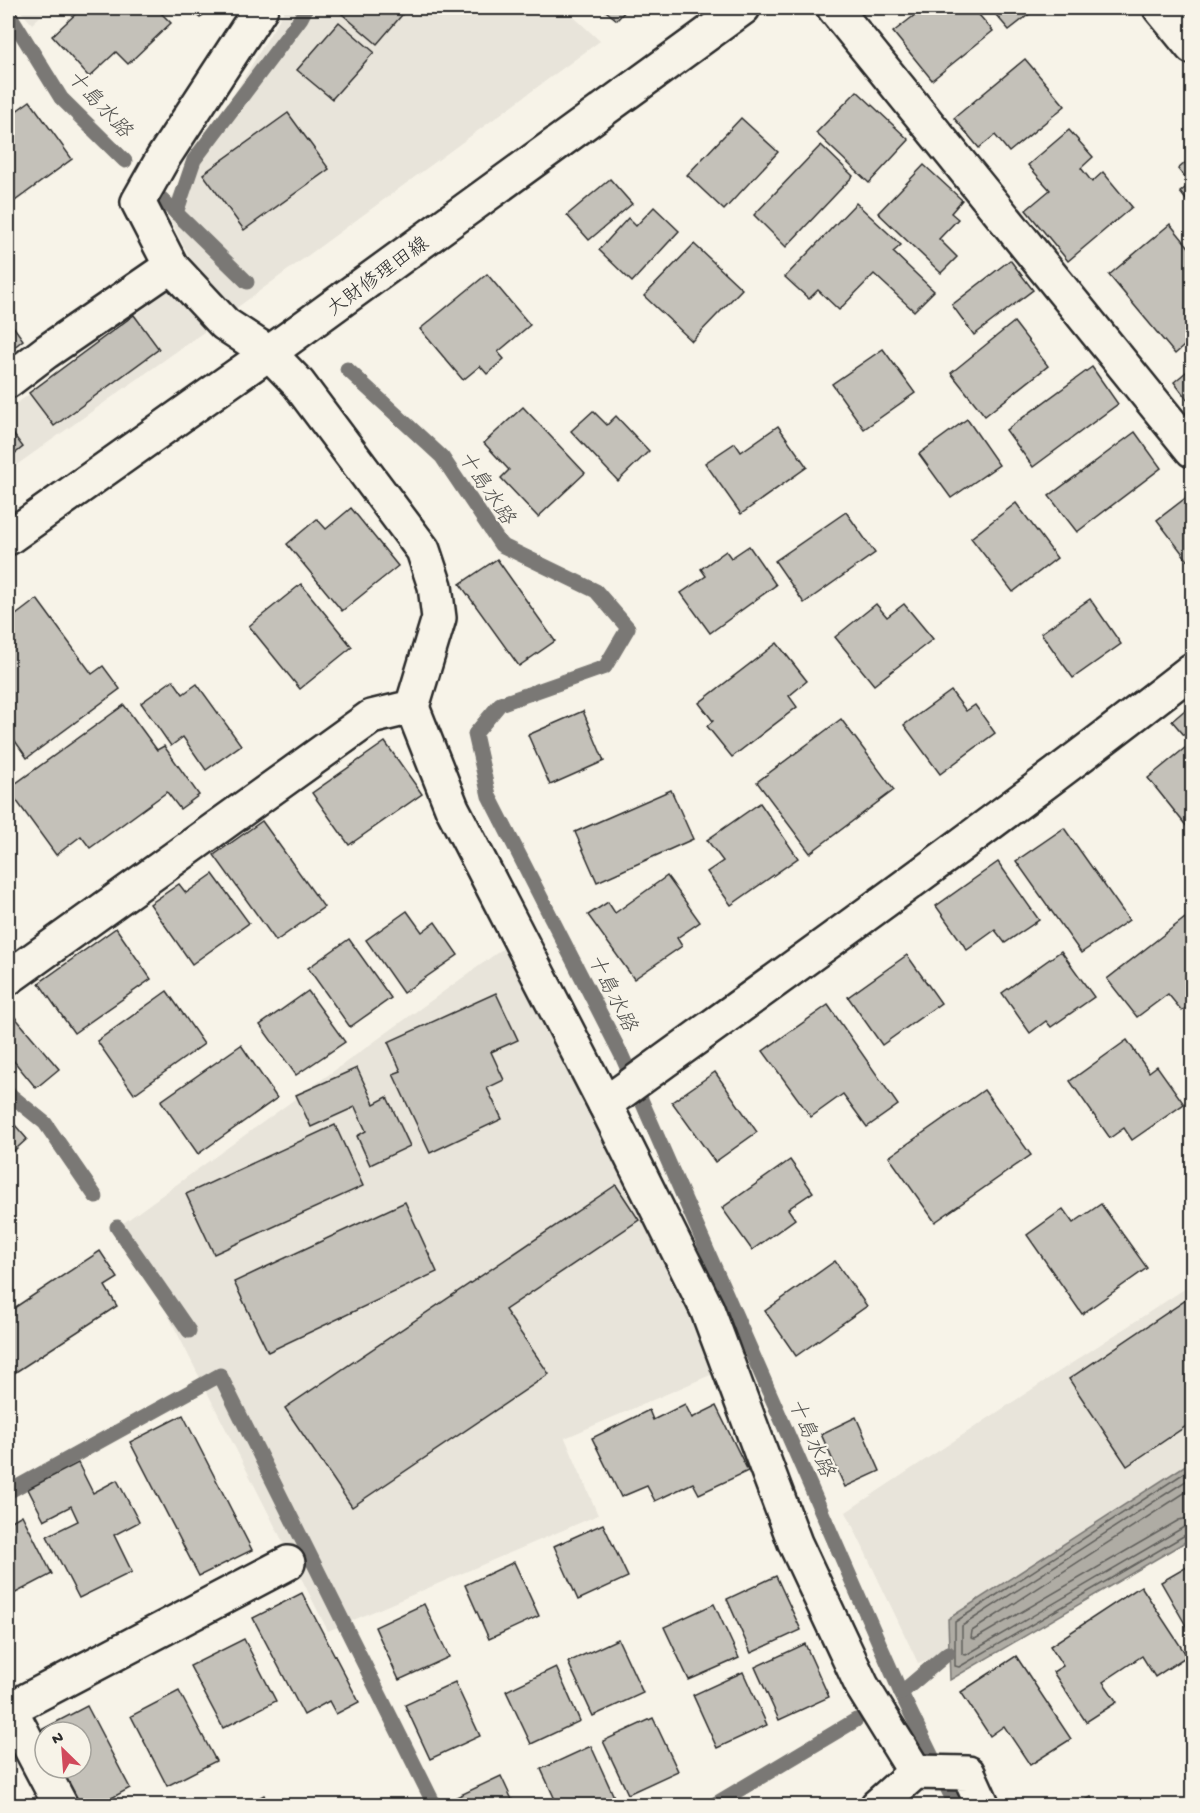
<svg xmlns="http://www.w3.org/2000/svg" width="1200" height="1813" font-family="'Gochi Hand','Klee One',sans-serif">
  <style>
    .built { fill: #e8e4da }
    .water { fill: #afaca4; stroke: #7a7874; stroke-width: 1.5 }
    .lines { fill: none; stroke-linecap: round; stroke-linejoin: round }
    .shore { stroke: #605f5b; stroke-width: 1.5 }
    .stream { stroke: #7a7874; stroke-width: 15 }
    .building { fill: #c4c1b9; stroke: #2b2b2b; stroke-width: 1.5 }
    .minor-casing { stroke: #2b2b2b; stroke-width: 38 }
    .minor { stroke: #f7f3e8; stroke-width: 33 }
    .labels { text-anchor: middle; stroke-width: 4.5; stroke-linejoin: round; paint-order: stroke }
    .street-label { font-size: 20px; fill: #2b2b2b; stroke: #f7f3e8 }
    .water-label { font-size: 21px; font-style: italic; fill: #53524f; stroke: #f7f3e8 }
  </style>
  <rect width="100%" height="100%" fill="#f7f3e8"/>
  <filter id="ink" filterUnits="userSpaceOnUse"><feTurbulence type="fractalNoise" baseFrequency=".0167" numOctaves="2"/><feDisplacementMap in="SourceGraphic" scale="12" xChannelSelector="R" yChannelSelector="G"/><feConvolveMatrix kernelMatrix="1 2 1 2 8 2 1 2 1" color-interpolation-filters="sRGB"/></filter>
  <g filter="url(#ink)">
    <g class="built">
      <path d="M 18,8 L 49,8 L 32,24 Z"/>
      <path d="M 286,8 L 448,8 L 452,11 L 456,8 L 564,8 L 600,41 L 201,334 L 8,471 L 8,410 L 196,270 L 165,209 Z"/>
      <path d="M 508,945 L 638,1196 L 715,1373 L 565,1438 L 598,1515 L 328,1631 L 122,1224 Z"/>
      <path d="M 1192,1284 L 1192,1461 L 948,1619 L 948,1653 L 918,1663 L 846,1512 Z"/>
    </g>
    <path class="water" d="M 1192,1461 L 1192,1538 L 950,1680 L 948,1619 Z"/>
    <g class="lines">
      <g class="shore">
        <path d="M 1192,1468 L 955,1622 L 955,1666 L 959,1667 L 1187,1534 L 1192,1533"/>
        <path d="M 1192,1477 L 962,1626 L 962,1654 L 966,1655 L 1184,1527 L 1192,1526"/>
        <path d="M 1192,1488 L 972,1631 L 971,1638 L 975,1639 L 1179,1520 L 1192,1517"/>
      </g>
      <g class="stream">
        <path d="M 8,12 L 61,98 L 125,161"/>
        <path d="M 162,199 L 247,282"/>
        <path d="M 176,213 L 194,160 L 301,18 L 306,8"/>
        <path d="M 347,369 L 442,457 L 501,545 L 596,591 L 628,628 L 605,667 L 500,704 L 475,734 L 489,796 L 622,1056 L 901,1693 L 956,1806"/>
        <path d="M 8,1093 L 45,1123 L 96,1197"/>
        <path d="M 117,1227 L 189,1331"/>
        <path d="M 8,1492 L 220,1375 L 435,1806"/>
        <path d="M 901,1693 L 948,1653"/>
        <path d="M 712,1806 L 856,1720"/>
      </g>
    </g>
    <g class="building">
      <path d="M 82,8 L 156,8 L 171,23 L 128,64 L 116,52 L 89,77 L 52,36 Z"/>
      <path d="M 188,8 L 209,8 L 200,18 Z"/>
      <path d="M 335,8 L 408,8 L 377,44 Z"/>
      <path d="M 602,8 L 628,8 L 617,20 Z"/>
      <path d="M 924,8 L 973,8 L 993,31 L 932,80 L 893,32 Z"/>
      <path d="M 990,8 L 1037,8 L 1009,30 Z"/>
      <path d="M 339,22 L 374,52 L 332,99 L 297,70 Z"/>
      <path d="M 1025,59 L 1065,106 L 1009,152 L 995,135 L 979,148 L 954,118 Z"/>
      <path d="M 857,91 L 909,140 L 869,183 L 816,133 Z"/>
      <path d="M 30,101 L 72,159 L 8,206 L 8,117 Z"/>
      <path d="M 288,113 L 329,169 L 244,230 L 203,174 Z"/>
      <path d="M 741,118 L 778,152 L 724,210 L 687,175 Z"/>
      <path d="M 1069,130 L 1093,157 L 1081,168 L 1092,182 L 1103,172 L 1132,207 L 1068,261 L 1026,210 L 1050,190 L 1028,165 Z"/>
      <path d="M 821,145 L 853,176 L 786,247 L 754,215 Z"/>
      <path d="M 1192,157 L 1192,207 L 1180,192 L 1190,184 L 1178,169 Z"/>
      <path d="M 924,165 L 962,200 L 951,213 L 958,219 L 939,239 L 957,257 L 941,273 L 878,213 Z"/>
      <path d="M 610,179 L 632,204 L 589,240 L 567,215 Z"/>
      <path d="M 856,203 L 901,245 L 893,252 L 934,291 L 914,311 L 874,274 L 839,310 L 818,290 L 809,299 L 785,277 Z"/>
      <path d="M 654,207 L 679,231 L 632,282 L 599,250 L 628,218 L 636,226 Z"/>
      <path d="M 1170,224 L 1192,251 L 1192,339 L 1175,354 L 1109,275 Z"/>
      <path d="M 694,244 L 742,289 L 692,341 L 644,296 Z"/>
      <path d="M 1010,260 L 1033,290 L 974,335 L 952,305 Z"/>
      <path d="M 487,274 L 530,325 L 498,352 L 504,359 L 487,374 L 480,366 L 463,380 L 420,329 Z"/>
      <path d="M 134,315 L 159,349 L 54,426 L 29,393 Z"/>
      <path d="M 8,319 L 23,340 L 8,352 Z"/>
      <path d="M 1014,322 L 1048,366 L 985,416 L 951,373 Z"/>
      <path d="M 883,349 L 915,393 L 864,429 L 832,384 Z"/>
      <path d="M 1092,367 L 1118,404 L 1033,467 L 1006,430 Z"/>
      <path d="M 1192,367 L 1192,406 L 1174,382 Z"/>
      <path d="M 523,407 L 585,473 L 538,517 L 501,478 L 509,470 L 484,443 Z"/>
      <path d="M 593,411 L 607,425 L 616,416 L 649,451 L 618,481 L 571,431 Z"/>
      <path d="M 967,419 L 999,465 L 951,498 L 919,454 Z"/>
      <path d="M 778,426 L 807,467 L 741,514 L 705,463 L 735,443 L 741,452 Z"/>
      <path d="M 8,427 L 23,447 L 8,459 Z"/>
      <path d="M 1135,432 L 1161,468 L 1077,532 L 1049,496 Z"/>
      <path d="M 1192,493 L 1192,566 L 1157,520 Z"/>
      <path d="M 1016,503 L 1057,558 L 1013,592 L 971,538 Z"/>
      <path d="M 351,508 L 398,566 L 342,611 L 287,544 L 317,519 L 326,529 Z"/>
      <path d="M 846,512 L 875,553 L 804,603 L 775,561 Z"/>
      <path d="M 749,546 L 776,585 L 710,633 L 681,593 L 706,576 L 701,569 L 726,551 L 731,558 Z"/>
      <path d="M 497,559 L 555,641 L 519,666 L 460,584 Z"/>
      <path d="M 301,584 L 352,647 L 300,689 L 249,626 Z"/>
      <path d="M 37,599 L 92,674 L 103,666 L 120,689 L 27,758 L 8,731 L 8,621 Z"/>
      <path d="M 1090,599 L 1121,644 L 1073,678 L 1041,633 Z"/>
      <path d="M 876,604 L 887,617 L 904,604 L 933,639 L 874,685 L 835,637 Z"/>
      <path d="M 777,643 L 807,681 L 789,696 L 797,707 L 732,757 L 707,726 L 713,721 L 699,703 Z"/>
      <path d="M 173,680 L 183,694 L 197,684 L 241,745 L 206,770 L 183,737 L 171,746 L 141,703 Z"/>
      <path d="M 951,691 L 966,711 L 975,705 L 995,733 L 940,774 L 904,725 Z"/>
      <path d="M 1192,704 L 1192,833 L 1148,778 L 1191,743 L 1172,721 Z"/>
      <path d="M 124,705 L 157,750 L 164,746 L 199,795 L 180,809 L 167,792 L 90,848 L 81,836 L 56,855 L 8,789 Z"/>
      <path d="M 583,711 L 604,761 L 550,785 L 528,735 Z"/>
      <path d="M 841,719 L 894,790 L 810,853 L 757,782 Z"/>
      <path d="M 385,742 L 422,794 L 349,845 L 312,793 Z"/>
      <path d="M 671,790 L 693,839 L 597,882 L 575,832 Z"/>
      <path d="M 760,803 L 798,858 L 731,905 L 707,872 L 723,861 L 707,840 Z"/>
      <path d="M 262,821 L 324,907 L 276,941 L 214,855 Z"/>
      <path d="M 1064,828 L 1129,920 L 1081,953 L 1016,861 Z"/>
      <path d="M 998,862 L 1039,920 L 1005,943 L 995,930 L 967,950 L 936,906 Z"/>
      <path d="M 213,874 L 249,923 L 192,964 L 150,904 L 179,884 L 186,893 Z"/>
      <path d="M 667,876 L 700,922 L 677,938 L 682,946 L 634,979 L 588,915 L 608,902 L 615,913 Z"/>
      <path d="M 407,911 L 422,932 L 435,922 L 458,955 L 403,993 L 366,940 Z"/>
      <path d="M 1185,918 L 1192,928 L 1192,1002 L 1182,1011 L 1168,994 L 1137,1017 L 1107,979 Z"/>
      <path d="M 116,928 L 151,979 L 74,1033 L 39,983 Z"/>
      <path d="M 349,939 L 391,998 L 350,1027 L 308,968 Z"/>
      <path d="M 1061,951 L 1094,997 L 1051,1027 L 1046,1021 L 1030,1033 L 1002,993 Z"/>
      <path d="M 907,955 L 941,1003 L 882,1045 L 848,997 Z"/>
      <path d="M 167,991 L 204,1044 L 134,1094 L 97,1041 Z"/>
      <path d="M 308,991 L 345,1042 L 296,1075 L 260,1025 Z"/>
      <path d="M 496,993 L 518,1040 L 491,1052 L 504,1080 L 487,1088 L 502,1119 L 430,1153 L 393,1074 L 401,1071 L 388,1042 Z"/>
      <path d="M 828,1005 L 898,1105 L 867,1127 L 843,1094 L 811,1117 L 763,1051 Z"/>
      <path d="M 8,1009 L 59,1069 L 36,1088 L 8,1054 Z"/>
      <path d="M 1127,1040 L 1149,1072 L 1157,1066 L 1184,1104 L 1132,1140 L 1124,1128 L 1110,1138 L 1070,1081 Z"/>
      <path d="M 241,1045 L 277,1098 L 198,1154 L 161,1101 Z"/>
      <path d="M 357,1068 L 374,1104 L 387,1097 L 410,1146 L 370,1165 L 357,1136 L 366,1131 L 355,1107 L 311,1127 L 296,1095 Z"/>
      <path d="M 715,1072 L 757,1132 L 715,1162 L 672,1102 Z"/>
      <path d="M 984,1090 L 1031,1155 L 935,1222 L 889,1157 Z"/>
      <path d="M 8,1117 L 27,1139 L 8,1156 Z"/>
      <path d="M 335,1125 L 363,1186 L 214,1254 L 186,1194 Z"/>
      <path d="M 790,1160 L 813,1192 L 788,1209 L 795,1219 L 752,1250 L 722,1208 Z"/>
      <path d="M 616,1185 L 639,1220 L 505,1310 L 549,1374 L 352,1507 L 285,1408 Z"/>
      <path d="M 405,1202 L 437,1272 L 268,1352 L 234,1282 Z"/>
      <path d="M 1101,1204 L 1147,1268 L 1082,1314 L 1027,1235 L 1063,1209 L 1073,1223 Z"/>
      <path d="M 100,1251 L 118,1278 L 105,1286 L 117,1306 L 8,1377 L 8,1312 Z"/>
      <path d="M 835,1261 L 867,1306 L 796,1356 L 765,1311 Z"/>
      <path d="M 1192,1296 L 1192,1422 L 1127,1466 L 1069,1379 Z"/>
      <path d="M 685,1404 L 692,1418 L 716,1406 L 748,1471 L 699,1494 L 693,1483 L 655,1501 L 647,1486 L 621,1497 L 592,1438 L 649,1410 L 653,1420 Z"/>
      <path d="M 183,1415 L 252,1550 L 199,1576 L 130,1442 Z"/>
      <path d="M 856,1417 L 880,1471 L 845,1487 L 821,1434 Z"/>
      <path d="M 78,1463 L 93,1493 L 117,1480 L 139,1522 L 114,1535 L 132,1572 L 79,1598 L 47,1536 L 78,1521 L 71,1506 L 44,1520 L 28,1489 Z"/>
      <path d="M 22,1515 L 52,1574 L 8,1597 L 8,1523 Z"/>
      <path d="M 603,1524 L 628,1577 L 578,1600 L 554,1546 Z"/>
      <path d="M 514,1562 L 539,1616 L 489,1639 L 465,1585 Z"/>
      <path d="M 1192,1564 L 1192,1626 L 1188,1629 L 1161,1582 Z"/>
      <path d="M 776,1576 L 801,1630 L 751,1653 L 727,1599 Z"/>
      <path d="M 1141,1586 L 1187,1656 L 1155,1677 L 1142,1656 L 1103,1682 L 1117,1702 L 1086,1722 L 1053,1672 L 1063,1666 L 1050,1646 Z"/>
      <path d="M 302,1593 L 359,1702 L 336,1714 L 329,1701 L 304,1715 L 253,1618 Z"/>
      <path d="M 424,1604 L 449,1657 L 399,1680 L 375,1627 Z"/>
      <path d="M 714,1604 L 739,1658 L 689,1680 L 664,1627 Z"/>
      <path d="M 244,1639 L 276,1701 L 223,1728 L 190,1666 Z"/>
      <path d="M 618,1639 L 643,1693 L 593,1716 L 568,1662 Z"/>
      <path d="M 805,1644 L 829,1697 L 779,1720 L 755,1667 Z"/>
      <path d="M 1016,1656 L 1071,1739 L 1030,1765 L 1004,1726 L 990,1736 L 961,1692 Z"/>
      <path d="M 556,1667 L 580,1721 L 531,1744 L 506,1691 Z"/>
      <path d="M 743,1672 L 767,1725 L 717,1748 L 693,1695 Z"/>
      <path d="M 455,1682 L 480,1736 L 430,1759 L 405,1705 Z"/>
      <path d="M 179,1691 L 216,1761 L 167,1786 L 131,1716 Z"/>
      <path d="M 87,1706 L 130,1788 L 97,1806 L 81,1806 L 61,1768 L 81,1768 L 81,1732 L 45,1732 L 45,1738 L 41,1730 Z"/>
      <path d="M 653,1718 L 678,1771 L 628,1794 L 603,1741 Z"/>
      <path d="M 591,1746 L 615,1799 L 602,1806 L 558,1806 L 541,1769 Z"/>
      <path d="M 501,1776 L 515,1806 L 455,1806 L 452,1799 Z"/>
      <path d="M 264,1795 L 269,1806 L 244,1806 Z"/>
      <path d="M 1091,1797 L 1096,1806 L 1075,1806 Z"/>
    </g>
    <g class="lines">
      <defs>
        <g id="minor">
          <path d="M 834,8 L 1192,450"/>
          <path d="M 1160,8 L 1192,47"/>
          <path d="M 8,381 L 46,352 L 171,266"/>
          <path d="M 8,538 L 269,353 L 743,8"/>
          <path d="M 412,707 L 452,808 L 605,1104 L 707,1309 L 795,1543 L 862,1686 L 915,1772"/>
          <path d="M 8,978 L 371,717 L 412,707 L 439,618 L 435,586 L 423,550 L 298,383 L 269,353 L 225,324 L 171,266 L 138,202 L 163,158 L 261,8"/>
          <path d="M 605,1104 C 802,961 1000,820 1192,670"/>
          <path d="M 61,1806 L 10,1709 L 288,1563"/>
          <path d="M 877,1806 L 915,1772 L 968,1773 L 983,1806"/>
        </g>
      </defs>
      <use href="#minor" class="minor-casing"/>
      <use href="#minor" class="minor"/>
    </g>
  </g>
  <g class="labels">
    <g class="street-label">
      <text transform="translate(377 275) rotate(-36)" y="7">大財修理田線</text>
    </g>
    <g class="water-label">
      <text transform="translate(100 103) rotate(47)" y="7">十島水路</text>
      <text transform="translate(487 487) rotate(56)" y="7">十島水路</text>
      <text transform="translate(613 992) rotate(63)" y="7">十島水路</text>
      <text transform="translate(812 1437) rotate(66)" y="7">十島水路</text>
    </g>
  </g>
  <rect width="1200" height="1813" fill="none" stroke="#f7f3e8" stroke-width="30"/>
  <rect x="15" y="15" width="1170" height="1783" fill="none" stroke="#2b2b2b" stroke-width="2" filter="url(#ink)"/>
  <g transform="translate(63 1750) rotate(335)"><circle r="28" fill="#f7f3e8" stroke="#a5a39c" stroke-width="1.5"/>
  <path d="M0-4.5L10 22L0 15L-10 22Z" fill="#d1495b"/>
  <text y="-9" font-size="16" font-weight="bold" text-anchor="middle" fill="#2b2b2b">N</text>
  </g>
</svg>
